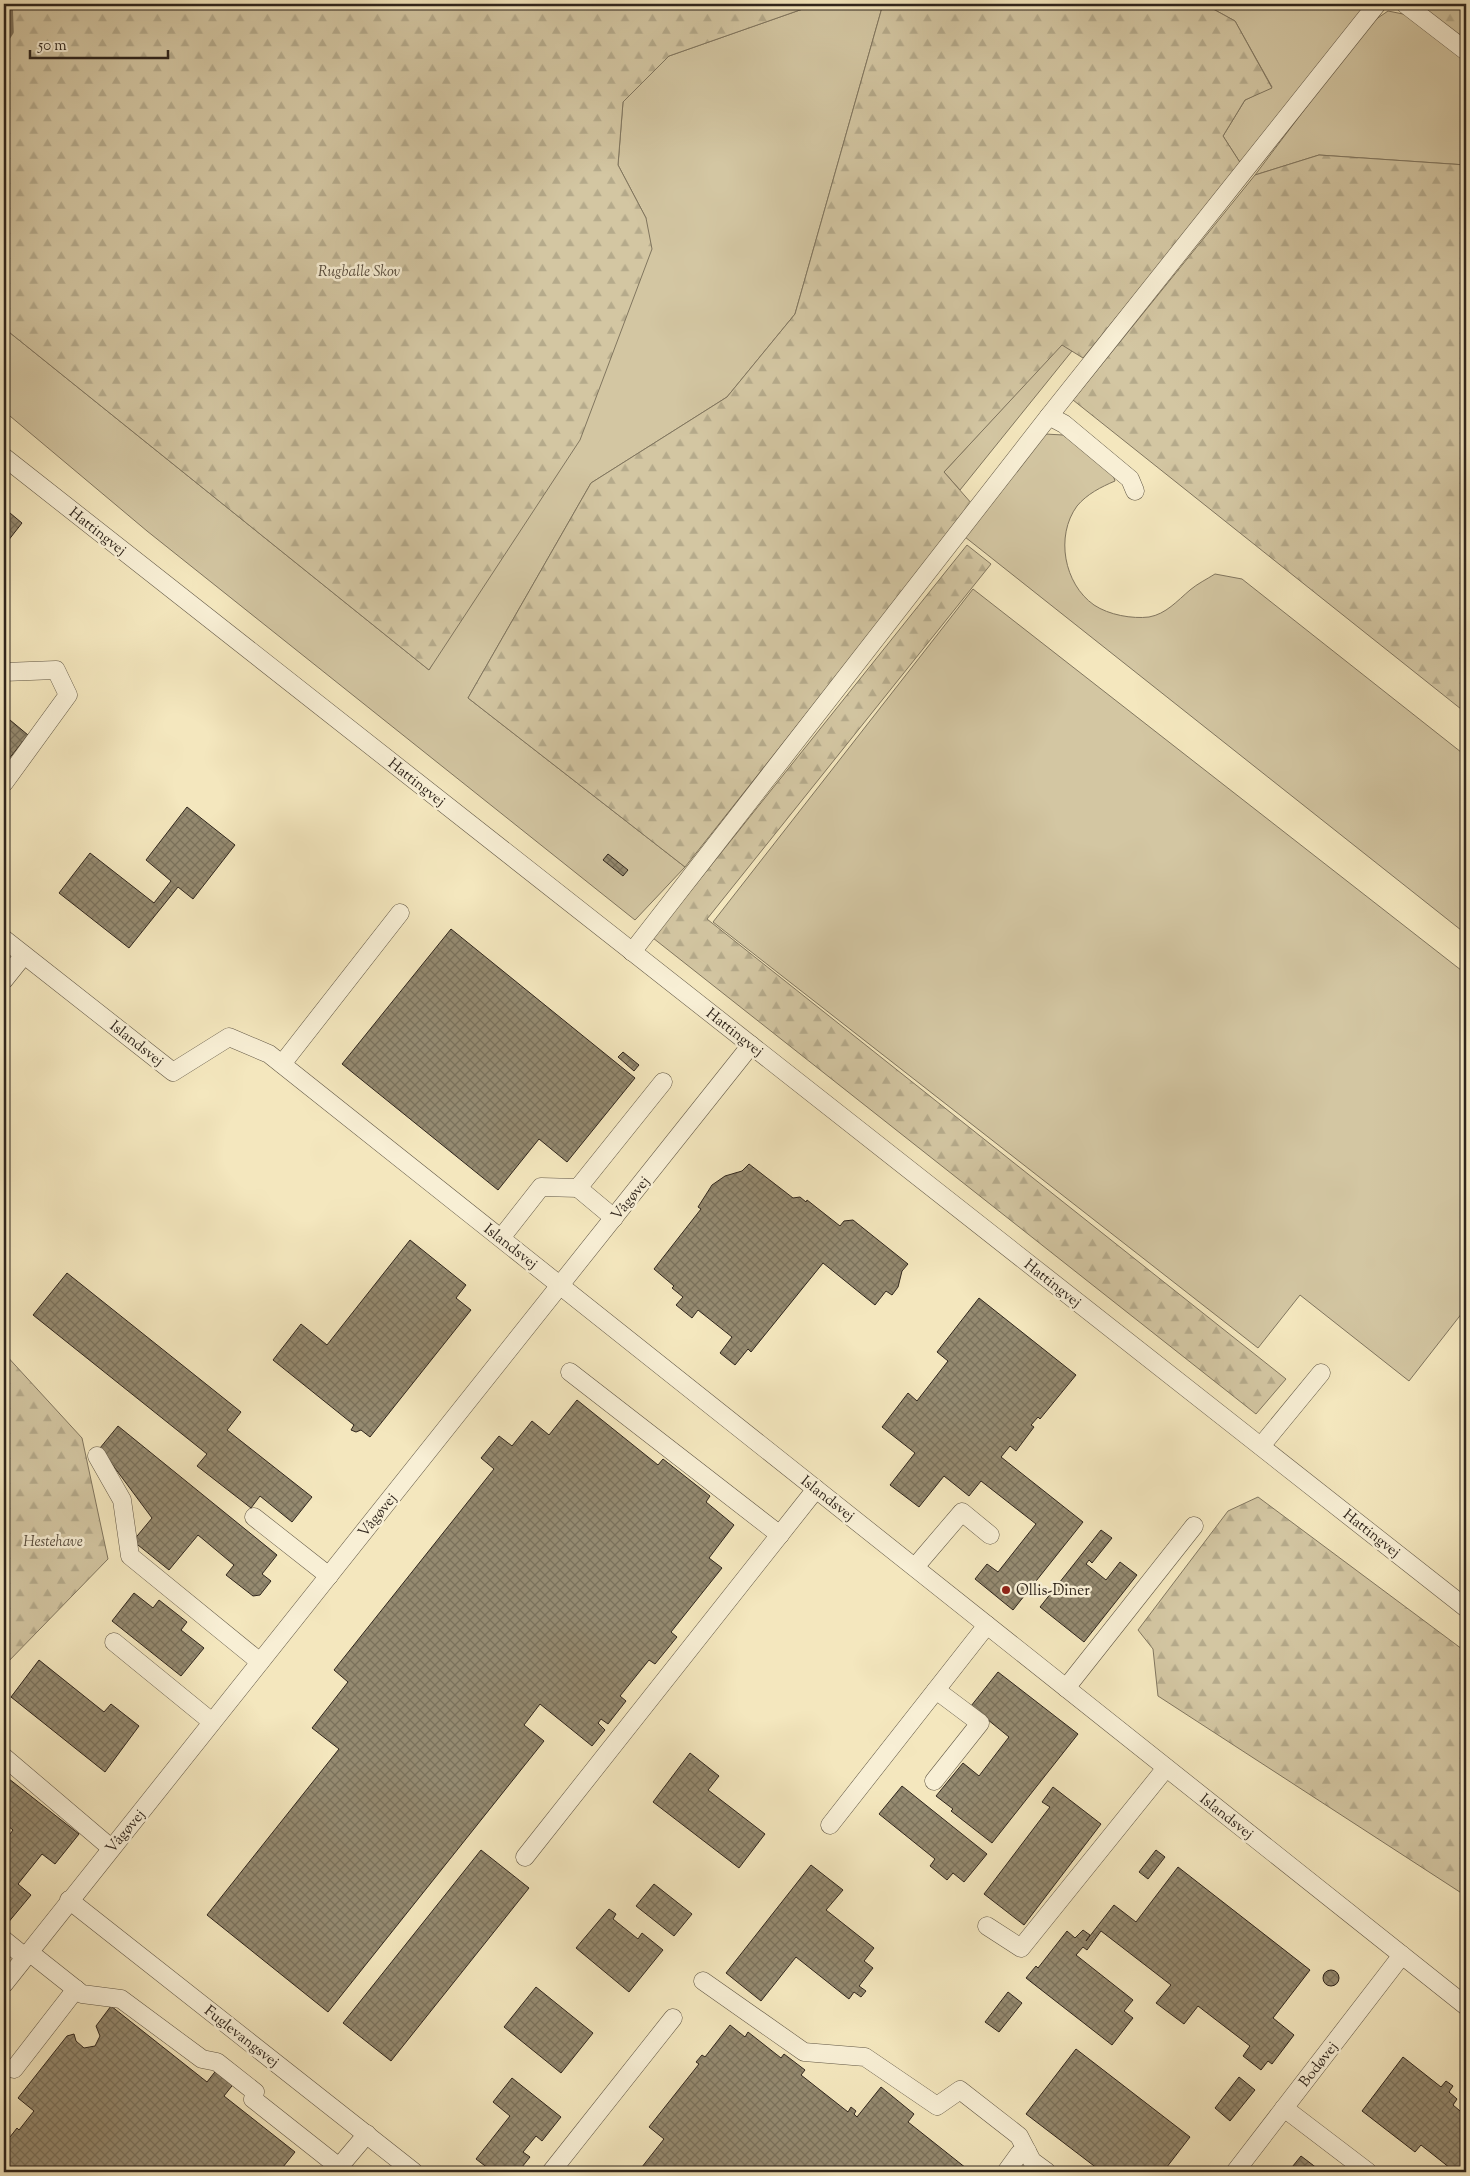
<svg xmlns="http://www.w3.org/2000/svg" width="1470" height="2176" font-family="'Sorts Mill Goudy',serif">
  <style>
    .green { fill: #d3c6a2; stroke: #81765f }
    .forest { fill: url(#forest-firs); stroke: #81765f }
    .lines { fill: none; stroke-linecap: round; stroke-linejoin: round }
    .stream { stroke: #7d725c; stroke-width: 5.5 }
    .building { fill: url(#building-cross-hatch); stroke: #2f251c }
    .minor-casing { stroke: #605644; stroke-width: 19 }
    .minor { stroke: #f8efd5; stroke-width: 18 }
    .poi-dot { fill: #8f2418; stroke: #f8efd5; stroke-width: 2 }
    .labels { text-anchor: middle; stroke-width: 5; stroke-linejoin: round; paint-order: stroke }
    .park-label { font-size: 15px; font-style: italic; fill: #584d3e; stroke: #f8efd5 }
    .street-label { font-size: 15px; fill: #2f251c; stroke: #f8efd5 }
    .poi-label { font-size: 15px; fill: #2f251c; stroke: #f8efd5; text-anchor: start }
  </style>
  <defs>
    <pattern id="forest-firs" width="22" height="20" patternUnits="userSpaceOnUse" patternTransform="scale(1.25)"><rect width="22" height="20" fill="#d3c6a2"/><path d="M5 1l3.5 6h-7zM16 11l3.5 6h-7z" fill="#b5aa8b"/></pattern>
    <pattern id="building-cross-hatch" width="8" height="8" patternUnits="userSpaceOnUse" patternTransform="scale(1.25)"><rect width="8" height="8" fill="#958a70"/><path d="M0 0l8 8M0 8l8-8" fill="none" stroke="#7a715b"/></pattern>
  </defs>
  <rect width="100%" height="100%" fill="#f4e7be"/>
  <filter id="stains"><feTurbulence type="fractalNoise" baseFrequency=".004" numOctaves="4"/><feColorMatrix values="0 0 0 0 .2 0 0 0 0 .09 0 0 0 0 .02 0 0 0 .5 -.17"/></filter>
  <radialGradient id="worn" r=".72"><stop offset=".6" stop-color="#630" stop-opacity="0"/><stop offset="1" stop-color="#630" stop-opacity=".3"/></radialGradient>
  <g class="green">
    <path d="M 817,4 L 883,4 L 795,314 L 727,397 L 591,483 L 468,698 L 685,867 L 635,920 L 147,531 L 4,411 L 4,328 L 429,670 L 646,218 L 618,165 L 623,102 L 669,56 Z"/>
    <path d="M 1204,4 L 1367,4 L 1241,164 L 1223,136 L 1245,100 L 1272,87 L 1235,21 Z"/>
    <path d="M 1388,11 L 1408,15 L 1466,61 L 1466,165 L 1319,155 L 1255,175 L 1369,24 Z"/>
    <path d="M 1062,344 L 1072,351 L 960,490 L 944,472 Z"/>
    <path d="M 1045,434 L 1063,435 L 1111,469 L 1115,481 C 1101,487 1087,494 1077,506 C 1055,536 1064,584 1094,605 C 1109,615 1132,619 1149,617 C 1166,614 1177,601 1190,590 C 1197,584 1207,579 1215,574 L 1242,579 L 1466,756 L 1466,934 L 965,537 Z"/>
    <path d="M 973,589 L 1466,974 L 1466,1308 L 1409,1381 L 1300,1295 L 1258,1348 L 713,922 Z"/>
  </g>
  <g class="forest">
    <path d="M 4,4 L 817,4 L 669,56 L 623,102 L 618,165 L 646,218 L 652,249 L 580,440 L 429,670 L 4,328 Z"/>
    <path d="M 883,4 L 1204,4 L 1235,21 L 1272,88 L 1245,100 L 1223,136 L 1241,164 L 1083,358 L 1062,345 L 944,472 L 972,504 L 685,867 L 468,698 L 591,483 L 727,397 L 795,314 Z"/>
    <path d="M 1417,4 L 1466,4 L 1466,43 Z"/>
    <path d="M 1319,155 L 1466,165 L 1466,713 L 1073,400 L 1255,175 Z"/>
    <path d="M 967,545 L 991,564 L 707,919 L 1286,1379 L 1256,1414 L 653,938 Z"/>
    <path d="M 4,1353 L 82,1438 L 108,1559 L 4,1666 Z"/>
    <path d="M 1258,1497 L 1466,1652 L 1466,1896 L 1158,1696 L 1153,1649 L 1138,1630 L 1228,1511 Z"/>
  </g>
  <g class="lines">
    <path class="stream" d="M 4,43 L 11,32 L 10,4"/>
  </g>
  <g class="building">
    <path d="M 4,508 L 22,523 L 4,546 Z"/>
    <path d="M 4,715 L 28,735 L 4,765 Z"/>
    <path d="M 187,807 L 235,845 L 193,899 L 178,887 L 129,948 L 59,893 L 90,853 L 154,903 L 171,881 L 146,860 Z"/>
    <path d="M 608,854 L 628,870 L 623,876 L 603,860 Z"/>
    <path d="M 451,929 L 635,1078 L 567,1162 L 539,1139 L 498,1190 L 342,1064 Z"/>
    <path d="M 623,1052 L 639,1065 L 634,1071 L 618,1057 Z"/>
    <path d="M 749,1164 L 793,1198 L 800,1197 L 806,1202 L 807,1200 L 840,1226 L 844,1221 L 853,1220 L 908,1264 L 902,1271 L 898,1287 L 892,1295 L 886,1291 L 875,1305 L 823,1263 L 751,1352 L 748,1349 L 735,1365 L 720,1353 L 732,1337 L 698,1310 L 692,1318 L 676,1305 L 683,1297 L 672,1288 L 674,1286 L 654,1269 L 701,1209 L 698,1207 L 712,1185 L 725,1176 L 742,1171 Z"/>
    <path d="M 410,1240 L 466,1285 L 456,1298 L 471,1310 L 370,1437 L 361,1430 L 356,1432 L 351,1430 L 354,1425 L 273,1360 L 301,1324 L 327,1345 Z"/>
    <path d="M 67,1273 L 241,1412 L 227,1430 L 312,1497 L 292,1522 L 260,1496 L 251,1508 L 197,1466 L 207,1454 L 33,1315 Z"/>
    <path d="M 979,1298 L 1076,1375 L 1040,1419 L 1038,1417 L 1031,1425 L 1034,1427 L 1016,1451 L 1010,1446 L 1001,1457 L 1083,1522 L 1013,1610 L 975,1579 L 987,1564 L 998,1572 L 1036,1524 L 981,1481 L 969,1496 L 944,1476 L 919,1507 L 890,1485 L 915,1453 L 882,1427 L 908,1393 L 917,1401 L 948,1361 L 937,1352 Z"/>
    <path d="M 577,1400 L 658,1465 L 663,1459 L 710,1496 L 706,1502 L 734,1525 L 709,1558 L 722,1568 L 671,1632 L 677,1637 L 655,1664 L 649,1660 L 620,1696 L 626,1701 L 608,1724 L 601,1719 L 598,1723 L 605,1730 L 592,1746 L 540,1704 L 524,1725 L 544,1741 L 328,2012 L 207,1915 L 339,1749 L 312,1728 L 348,1682 L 334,1670 L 494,1469 L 481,1458 L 499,1436 L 512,1446 L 532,1421 L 549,1435 Z"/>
    <path d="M 118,1426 L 277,1555 L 262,1574 L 271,1581 L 260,1595 L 253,1596 L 226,1575 L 234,1565 L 198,1535 L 169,1570 L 133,1541 L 152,1518 L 100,1448 Z"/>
    <path d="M 1101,1530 L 1112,1538 L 1092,1563 L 1089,1560 L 1086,1564 L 1106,1580 L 1120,1562 L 1137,1575 L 1084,1642 L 1040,1607 Z"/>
    <path d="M 134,1593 L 153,1608 L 159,1600 L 187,1622 L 181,1630 L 204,1648 L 181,1676 L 112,1621 Z"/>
    <path d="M 39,1660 L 104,1712 L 111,1704 L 139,1726 L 105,1772 L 11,1697 Z"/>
    <path d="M 998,1672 L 1078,1734 L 992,1843 L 951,1811 L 953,1809 L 936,1796 L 963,1763 L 979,1776 L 1009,1737 L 971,1706 Z"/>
    <path d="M 690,1753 L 719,1776 L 708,1790 L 765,1834 L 739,1868 L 653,1802 Z"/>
    <path d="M 4,1775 L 79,1834 L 55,1864 L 42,1854 L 18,1884 L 31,1895 L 7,1924 L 4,1921 L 4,1842 L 13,1830 L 4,1823 Z"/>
    <path d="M 902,1786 L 987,1854 L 964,1882 L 953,1873 L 947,1880 L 930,1866 L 935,1859 L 879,1814 Z"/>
    <path d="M 1053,1787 L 1101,1824 L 1024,1925 L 984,1894 L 1050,1807 L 1042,1802 Z"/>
    <path d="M 481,1850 L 529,1888 L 391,2061 L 343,2023 Z"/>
    <path d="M 1156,1850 L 1165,1857 L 1148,1879 L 1139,1872 Z"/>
    <path d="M 811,1865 L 843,1890 L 826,1910 L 874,1948 L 864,1961 L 873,1968 L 859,1986 L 866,1991 L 861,1997 L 854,1992 L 849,1999 L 796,1957 L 761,2001 L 726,1973 Z"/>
    <path d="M 1178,1867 L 1310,1970 L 1273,2018 L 1294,2035 L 1272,2064 L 1268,2061 L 1261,2070 L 1243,2056 L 1250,2046 L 1198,2006 L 1184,2024 L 1156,2003 L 1171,1985 L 1101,1931 L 1087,1950 L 1083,1947 L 1076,1955 L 1133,2000 L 1124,2011 L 1133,2018 L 1112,2045 L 1026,1978 L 1036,1966 L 1038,1968 L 1067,1931 L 1075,1938 L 1083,1930 L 1090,1935 L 1086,1941 L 1114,1905 L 1136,1922 Z"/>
    <path d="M 654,1884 L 692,1914 L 674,1936 L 636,1906 Z"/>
    <path d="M 609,1909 L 616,1914 L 613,1919 L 638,1939 L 642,1933 L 663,1950 L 629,1992 L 576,1948 Z"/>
    <circle cx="1331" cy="1978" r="8"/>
    <path d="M 536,1987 L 593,2033 L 561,2073 L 504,2027 Z"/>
    <path d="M 1008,1992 L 1022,2003 L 999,2032 L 985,2022 Z"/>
    <path d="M 111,2006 L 207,2082 L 218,2068 L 235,2082 L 224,2096 L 295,2152 L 279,2172 L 4,2172 L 4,2132 L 10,2137 L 17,2128 L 19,2130 L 34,2111 L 18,2098 L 67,2036 L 74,2034 L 76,2041 L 84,2048 L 95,2046 L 100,2036 L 96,2026 Z"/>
    <path d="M 730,2025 L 745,2037 L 748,2032 L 781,2058 L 784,2054 L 805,2070 L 801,2075 L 848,2112 L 851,2107 L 856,2111 L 854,2114 L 857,2117 L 881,2087 L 914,2114 L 908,2122 L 971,2172 L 638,2172 L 664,2139 L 649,2127 L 699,2064 L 696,2062 L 702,2055 L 705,2057 Z"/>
    <path d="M 1076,2049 L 1190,2137 L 1163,2172 L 1102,2172 L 1026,2114 Z"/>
    <path d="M 1403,2057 L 1441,2087 L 1446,2081 L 1453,2086 L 1449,2092 L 1457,2099 L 1453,2105 L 1466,2116 L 1466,2172 L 1455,2172 L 1421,2145 L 1415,2152 L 1362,2111 Z"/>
    <path d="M 1239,2077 L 1255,2090 L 1230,2121 L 1215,2108 Z"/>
    <path d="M 512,2078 L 561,2117 L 542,2141 L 536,2136 L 523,2152 L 530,2157 L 518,2172 L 493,2172 L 476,2159 L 510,2116 L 493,2102 Z"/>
    <path d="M 1301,2156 L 1322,2172 L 1288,2172 Z"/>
  </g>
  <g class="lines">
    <defs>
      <g id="minor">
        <path d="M 1405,4 L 1466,51"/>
        <path d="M 1049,416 L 1064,424 L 1130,479 L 1135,491"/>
        <path d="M 4,457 L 1466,1608"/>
        <path d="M 4,672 L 56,670 L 68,695 L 4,783"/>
        <path d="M 4,939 L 173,1072 L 229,1037 L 269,1054 L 1466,2006"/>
        <path d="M 632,952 L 1049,416 L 1377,4"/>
        <path d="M 4,980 L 24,955"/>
        <path d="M 282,1064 L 400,913"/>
        <path d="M 578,1188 L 614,1218"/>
        <path d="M 501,1238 L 541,1187 L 578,1188 L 663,1082"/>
        <path d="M 570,1372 L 780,1535"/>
        <path d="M 1261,1446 L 1321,1373"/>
        <path d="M 97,1456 L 122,1500 L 130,1556 L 260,1662"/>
        <path d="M 254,1517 L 329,1576"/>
        <path d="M 915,1567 L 962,1512 L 990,1535"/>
        <path d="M 114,1642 L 212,1722"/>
        <path d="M 1066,1688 L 1194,1526"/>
        <path d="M 4,1757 L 111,1848"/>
        <path d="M 934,1781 L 980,1723 L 936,1690"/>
        <path d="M 830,1825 L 987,1625"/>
        <path d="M 525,1857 L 816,1489"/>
        <path d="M 69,1900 L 414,2172"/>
        <path d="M 987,1926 L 1021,1948 L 1166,1768"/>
        <path d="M 4,1940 L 25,1957"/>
        <path d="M 29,1952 L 82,1994 L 121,1999 L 202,2059 L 217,2062 L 255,2092 L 253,2099 L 339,2167 L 367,2134"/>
        <path d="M 703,1981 L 804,2052 L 865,2057 L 937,2106 L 960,2090 L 1019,2136 L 1032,2161 L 1047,2172"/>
        <path d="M 4,1984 L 751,1045"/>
        <path d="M 14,2069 L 76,1989"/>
        <path d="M 1284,2108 L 1368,2172"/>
        <path d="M 551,2172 L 673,2018"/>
        <path d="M 1006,2172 L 1019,2154 L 1027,2151"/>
        <path d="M 1235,2172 L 1402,1955"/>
      </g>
    </defs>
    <use href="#minor" class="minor-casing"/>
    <use href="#minor" class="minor"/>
  </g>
  <circle class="poi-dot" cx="1006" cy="1590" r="5"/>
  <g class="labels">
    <g class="park-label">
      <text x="359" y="276">Rugballe Skov</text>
      <text x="53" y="1546">Hestehave</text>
    </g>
    <g class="street-label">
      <text transform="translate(98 531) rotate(38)" y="5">Hattingvej</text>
      <text transform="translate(417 782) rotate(38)" y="5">Hattingvej</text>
      <text transform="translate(735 1032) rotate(38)" y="5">Hattingvej</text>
      <text transform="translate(137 1043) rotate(38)" y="5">Islandsvej</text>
      <text transform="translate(630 1198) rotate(-51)" y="5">Vågøvej</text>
      <text transform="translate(511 1246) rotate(38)" y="5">Islandsvej</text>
      <text transform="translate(1053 1283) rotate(38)" y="5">Hattingvej</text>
      <text transform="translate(828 1498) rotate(38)" y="5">Islandsvej</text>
      <text transform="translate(377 1515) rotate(-51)" y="5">Vågøvej</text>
      <text transform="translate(1372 1533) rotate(38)" y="5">Hattingvej</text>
      <text transform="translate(1227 1816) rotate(38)" y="5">Islandsvej</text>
      <text transform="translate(125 1831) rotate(-50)" y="5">Vågøvej</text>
      <text transform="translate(242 2036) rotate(38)" y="5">Fuglevangsvej</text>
      <text transform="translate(1318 2064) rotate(-52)" y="5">Bodøvej</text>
    </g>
    <g class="poi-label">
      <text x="1016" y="1595">Ollis-Diner</text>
    </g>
  </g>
  <rect width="1470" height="2176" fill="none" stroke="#f4e7be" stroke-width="20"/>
  <rect x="5" y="5" width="1460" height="2166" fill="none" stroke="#2f251c" stroke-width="2.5"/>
  <rect x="10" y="10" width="1450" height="2156" fill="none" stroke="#2f251c"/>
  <path d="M30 50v8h138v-8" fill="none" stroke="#2f251c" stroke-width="2.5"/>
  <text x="38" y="50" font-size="15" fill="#2f251c" stroke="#f8efd5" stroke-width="4" paint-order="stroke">50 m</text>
  <rect width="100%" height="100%" filter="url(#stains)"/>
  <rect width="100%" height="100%" fill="url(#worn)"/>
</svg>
